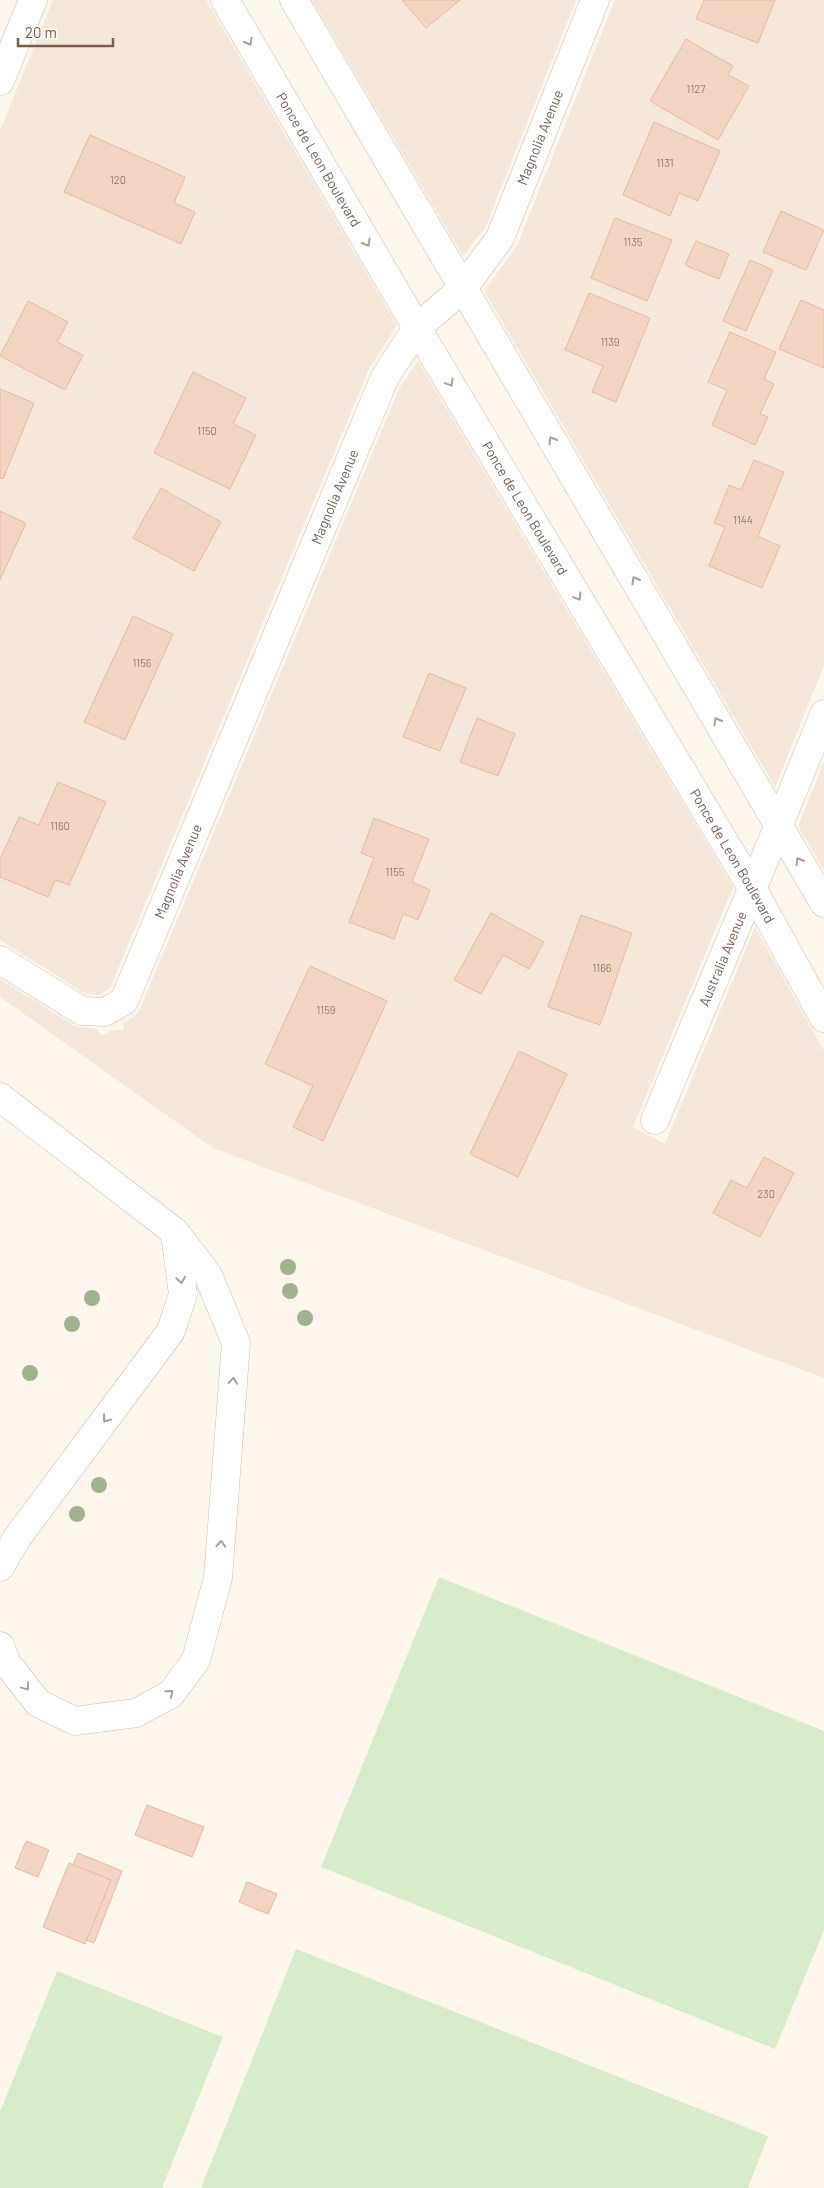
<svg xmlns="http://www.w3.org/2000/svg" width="824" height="2188" font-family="Barlow,sans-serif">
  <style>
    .residential { fill: #f5e8da }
    .green { fill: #d8ecc9 }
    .building { fill: #f3d5c3; stroke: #e6bba3 }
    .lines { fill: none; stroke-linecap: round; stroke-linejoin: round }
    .minor-casing { stroke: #d1beb0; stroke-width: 29 }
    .minor { stroke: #fff; stroke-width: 28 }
    .tree { fill: #a0b28e }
    .oneway { stroke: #af9d94 }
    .labels { text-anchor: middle; stroke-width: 4; stroke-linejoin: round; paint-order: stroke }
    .number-label { font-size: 11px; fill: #987a6a }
    .street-label { font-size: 14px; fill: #7a5c4d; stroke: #fffaf3 }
  </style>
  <rect width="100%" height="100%" fill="#fdf6ec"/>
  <g class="residential">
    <path d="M 53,0 L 206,0 L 397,325 L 369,369 L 110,988 L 99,995 L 86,994 L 0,940 L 0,131 Z"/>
    <path d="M 312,0 L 576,0 L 485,228 L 463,256 Z"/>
    <path d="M 615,0 L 824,0 L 824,665 L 775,787 L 484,291 L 517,246 Z"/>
    <path d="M 418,361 L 733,887 L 633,1127 L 665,1144 L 755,927 L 824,1051 L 824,1378 L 213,1148 L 0,997 L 0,979 L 75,1026 L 97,1029 L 102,1036 L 112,1030 L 124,1030 L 123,1023 L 135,1016 L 140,1009 L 400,387 Z"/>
    <path d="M 824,762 L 824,870 L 798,826 Z"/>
  </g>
  <g class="green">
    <path d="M 439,1577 L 824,1731 L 824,1930 L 775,2049 L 321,1867 Z"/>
    <path d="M 296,1949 L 768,2136 L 748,2188 L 201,2188 Z"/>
    <path d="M 57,1971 L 223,2037 L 162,2188 L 0,2188 L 0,2112 Z"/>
  </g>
  <g class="building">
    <path d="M 402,0 L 460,0 L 426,28 Z"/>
    <path d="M 704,0 L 775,0 L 758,43 L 696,19 Z"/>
    <path d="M 686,39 L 733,66 L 728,75 L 749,86 L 718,140 L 650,101 Z"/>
    <path d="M 654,122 L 720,151 L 698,201 L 679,193 L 670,216 L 623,195 Z"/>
    <path d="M 90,135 L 185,177 L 174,203 L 195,212 L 181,244 L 64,192 Z"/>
    <path d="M 781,211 L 824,230 L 806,270 L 763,252 Z"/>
    <path d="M 615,218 L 672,240 L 647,301 L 591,278 Z"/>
    <path d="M 696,241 L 729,254 L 719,279 L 685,265 Z"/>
    <path d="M 750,260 L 773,270 L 746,331 L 723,321 Z"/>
    <path d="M 589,293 L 650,318 L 616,402 L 592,392 L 603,366 L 565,350 Z"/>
    <path d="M 801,300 L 824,310 L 824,368 L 779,349 Z"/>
    <path d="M 28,301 L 68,322 L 57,342 L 83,355 L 65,390 L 0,356 Z"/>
    <path d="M 730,332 L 776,352 L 764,379 L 774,384 L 760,414 L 768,417 L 755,445 L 712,425 L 727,390 L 708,382 Z"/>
    <path d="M 193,372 L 246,398 L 233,424 L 256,435 L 230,489 L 154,453 Z"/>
    <path d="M 0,389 L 34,403 L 3,479 L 0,478 Z"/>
    <path d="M 754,460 L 784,472 L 758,536 L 780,546 L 762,588 L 709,566 L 725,527 L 714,523 L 729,485 L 741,490 Z"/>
    <path d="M 161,488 L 221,522 L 194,571 L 133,538 Z"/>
    <path d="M 0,511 L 26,523 L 0,580 Z"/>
    <path d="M 133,616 L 173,634 L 125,740 L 84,722 Z"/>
    <path d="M 429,673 L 466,688 L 440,751 L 403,737 Z"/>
    <path d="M 477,718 L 515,734 L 498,776 L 460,762 Z"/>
    <path d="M 58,782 L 106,802 L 69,885 L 55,880 L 48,897 L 0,877 L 0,859 L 19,817 L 39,825 Z"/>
    <path d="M 374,818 L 429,839 L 412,882 L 430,890 L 418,920 L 403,914 L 394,939 L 349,922 L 374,858 L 361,853 Z"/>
    <path d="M 491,913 L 544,942 L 529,969 L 503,955 L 481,994 L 454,980 Z"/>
    <path d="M 581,915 L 632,933 L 600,1025 L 548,1007 Z"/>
    <path d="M 310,966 L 387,1001 L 323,1141 L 293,1127 L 313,1086 L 265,1064 Z"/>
    <path d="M 519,1051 L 567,1074 L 518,1177 L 470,1154 Z"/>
    <path d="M 764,1157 L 794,1173 L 760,1237 L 713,1213 L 731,1180 L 747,1188 Z"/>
    <path d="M 147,1805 L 204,1827 L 192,1857 L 135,1835 Z"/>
    <path d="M 26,1841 L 49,1850 L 38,1877 L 15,1868 Z"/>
    <path d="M 78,1853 L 122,1871 L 94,1943 L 86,1940 L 111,1880 L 73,1865 Z"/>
    <path d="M 69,1863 L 111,1880 L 85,1944 L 43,1927 Z"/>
    <path d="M 247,1882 L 277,1894 L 268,1914 L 239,1902 Z"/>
  </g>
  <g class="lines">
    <defs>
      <g id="minor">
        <path id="s1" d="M 225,0 L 417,328 L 752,888 L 824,1018"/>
        <path d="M 294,0 L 824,903"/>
        <path d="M 0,81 L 33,0"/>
        <path id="s2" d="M 0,960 L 82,1011 L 105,1012 L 124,1001 L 385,377 L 417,328 L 463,288 L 500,238 L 595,0"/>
        <path d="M 0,1097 L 175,1232 L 208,1275 L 236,1343 L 218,1578 L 196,1660 L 171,1694 L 136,1713 L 75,1721 L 38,1703 L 6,1662 L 0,1646"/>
        <path id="s3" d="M 655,1120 C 711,985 770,850 824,714"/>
        <path d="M 0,1567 L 17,1538 L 171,1331 L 183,1294 L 175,1233"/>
      </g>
    </defs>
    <use href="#minor" class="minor-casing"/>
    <use href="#minor" class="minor"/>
  </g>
  <g class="tree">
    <circle cx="288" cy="1267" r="8"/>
    <circle cx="290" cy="1291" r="8"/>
    <circle cx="92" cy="1298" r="8"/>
    <circle cx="305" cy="1318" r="8"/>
    <circle cx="72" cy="1324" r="8"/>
    <circle cx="30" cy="1373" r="8"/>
    <circle cx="99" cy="1485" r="8"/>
    <circle cx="77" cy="1514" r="8"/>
  </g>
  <defs><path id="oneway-chevron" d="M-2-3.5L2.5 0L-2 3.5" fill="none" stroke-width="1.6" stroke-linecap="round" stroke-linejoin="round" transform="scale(1.25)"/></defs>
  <g class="oneway">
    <use href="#oneway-chevron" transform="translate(249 42) rotate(60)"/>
    <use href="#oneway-chevron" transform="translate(367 243) rotate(60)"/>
    <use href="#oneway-chevron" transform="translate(450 383) rotate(59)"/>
    <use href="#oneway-chevron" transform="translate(552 440) rotate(-120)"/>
    <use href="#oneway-chevron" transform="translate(635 580) rotate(-120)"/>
    <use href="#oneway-chevron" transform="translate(578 597) rotate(59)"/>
    <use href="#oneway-chevron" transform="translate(717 721) rotate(-120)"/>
    <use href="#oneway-chevron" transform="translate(799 861) rotate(-120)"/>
    <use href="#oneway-chevron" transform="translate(181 1280) rotate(82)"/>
    <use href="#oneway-chevron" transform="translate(233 1381) rotate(-86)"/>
    <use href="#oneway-chevron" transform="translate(106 1419) rotate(127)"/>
    <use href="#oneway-chevron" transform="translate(221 1544) rotate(-86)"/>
    <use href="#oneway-chevron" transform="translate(26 1687) rotate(53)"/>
    <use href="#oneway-chevron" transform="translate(170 1693) rotate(-40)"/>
  </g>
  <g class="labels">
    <g class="number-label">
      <text x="696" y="93">1127</text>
      <text x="665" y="167">1131</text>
      <text x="118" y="184">120</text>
      <text x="633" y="246">1135</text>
      <text x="610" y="346">1139</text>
      <text x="207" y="435">1150</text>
      <text x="743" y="524">1144</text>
      <text x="142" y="667">1156</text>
      <text x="60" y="830">1160</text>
      <text x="395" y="876">1155</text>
      <text x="602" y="972">1166</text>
      <text x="326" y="1014">1159</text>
      <text x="766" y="1198">230</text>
    </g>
    <g class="street-label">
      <text dy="5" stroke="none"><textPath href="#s2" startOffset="1108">Magnolia Avenue</textPath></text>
      <text dy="5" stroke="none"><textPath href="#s1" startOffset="185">Ponce de Leon Boulevard</textPath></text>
      <text dy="5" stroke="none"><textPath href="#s2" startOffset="688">Magnolia Avenue</textPath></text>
      <text dy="5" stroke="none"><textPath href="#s1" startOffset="590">Ponce de Leon Boulevard</textPath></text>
      <text dy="5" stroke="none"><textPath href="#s1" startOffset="995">Ponce de Leon Boulevard</textPath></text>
      <text dy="5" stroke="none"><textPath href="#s2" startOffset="282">Magnolia Avenue</textPath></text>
      <text dy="5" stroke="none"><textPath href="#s3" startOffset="175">Australia Avenue</textPath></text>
    </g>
  </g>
  <path d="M18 38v8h95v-8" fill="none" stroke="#7a5c4d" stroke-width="2.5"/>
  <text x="25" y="38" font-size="15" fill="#7a5c4d" stroke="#fffaf3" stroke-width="4" paint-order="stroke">20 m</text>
</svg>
